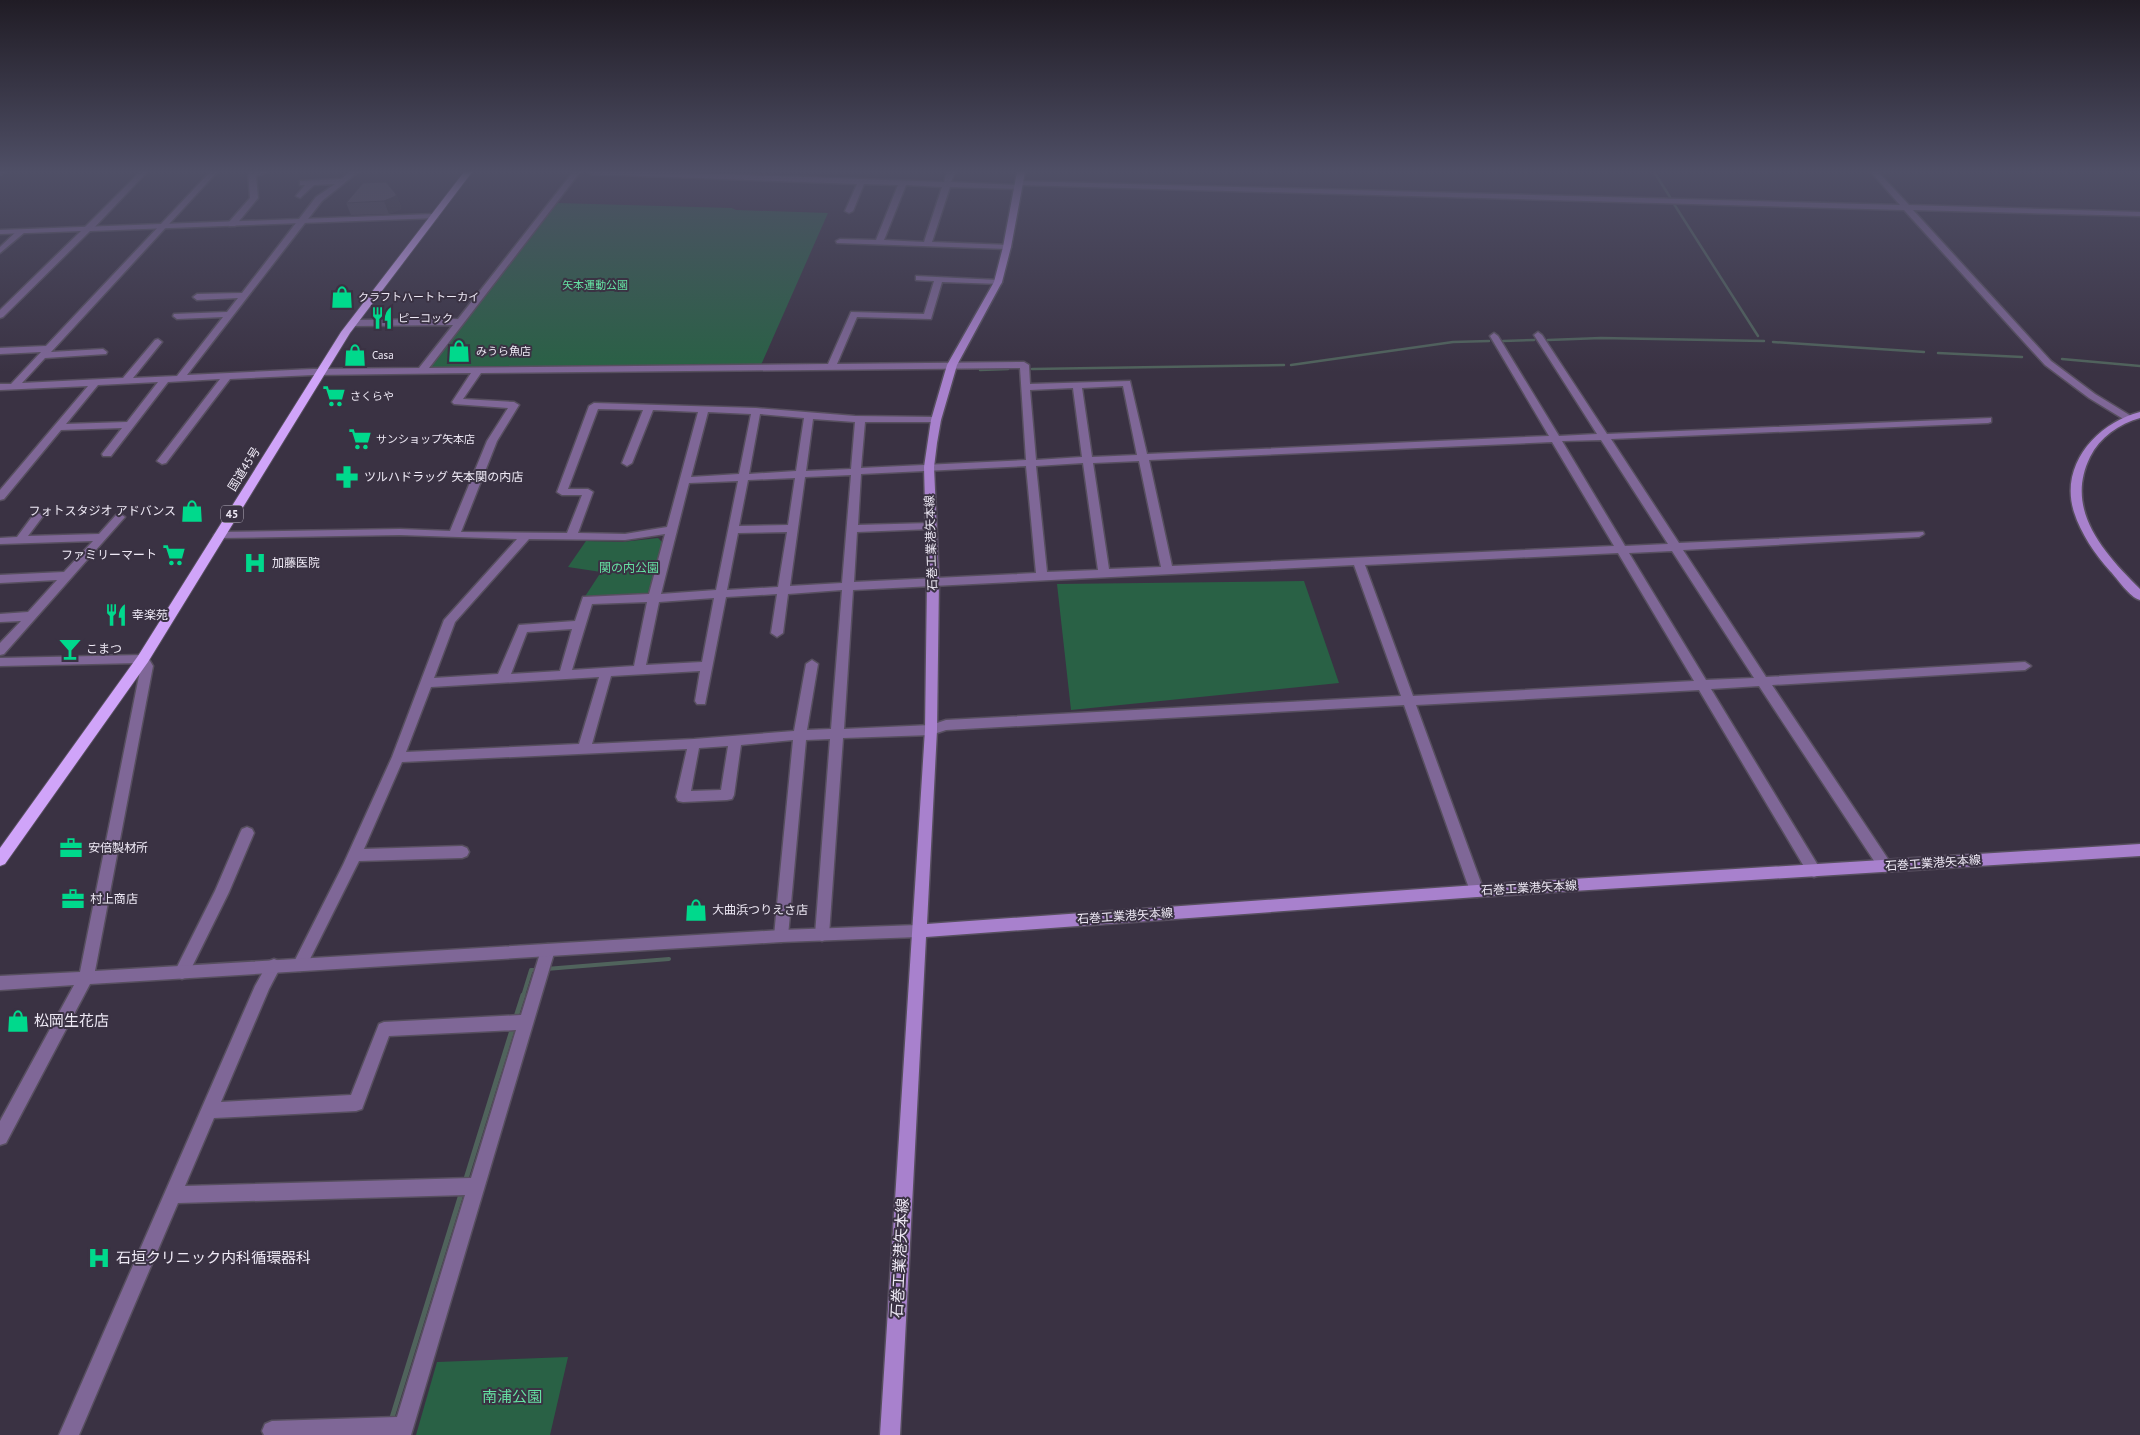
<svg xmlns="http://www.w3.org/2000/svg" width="2140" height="1435" font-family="'PT Sans','Noto Sans JP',sans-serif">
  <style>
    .green { fill: #296145 }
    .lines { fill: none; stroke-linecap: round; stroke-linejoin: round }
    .stream-far2 { stroke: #50635c; stroke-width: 2.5 }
    .stream-far1 { stroke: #50635c; stroke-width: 4 }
    .stream { stroke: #50635c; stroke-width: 5 }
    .minor-casing { stroke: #574f5f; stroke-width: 3 }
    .tertiary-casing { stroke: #574f5f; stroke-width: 3 }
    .secondary-casing { stroke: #574f5f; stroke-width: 3 }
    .trunk-casing { stroke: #574f5f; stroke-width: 2 }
    .minor { fill: #7f6797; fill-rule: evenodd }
    .tertiary { fill: #7f6797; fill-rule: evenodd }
    .secondary { fill: #a881cd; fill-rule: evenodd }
    .trunk { fill: #d0a4f9; fill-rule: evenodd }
    .wall { fill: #4d4656 }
    .shaded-wall { fill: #3f3946 }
    .building { fill: #5a5164; stroke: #3f3946 }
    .labels { text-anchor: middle; stroke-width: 4; stroke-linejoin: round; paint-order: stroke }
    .far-park-label { font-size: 11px; fill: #65e0a2; stroke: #3a3243 }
    .far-poi-label { font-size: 11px; fill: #eee9f5; stroke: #3a3243; text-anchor: start }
    .shield { fill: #3a3243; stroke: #b8b2c0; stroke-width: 1 }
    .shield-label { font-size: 11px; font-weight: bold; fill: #eee9f5 }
    .street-label { font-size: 12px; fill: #eee9f5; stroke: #3a3243 }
    .poi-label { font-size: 12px; fill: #eee9f5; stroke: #3a3243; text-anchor: start }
    .park-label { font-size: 12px; fill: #65e0a2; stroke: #3a3243 }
    .near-poi-label { font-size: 15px; fill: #eee9f5; stroke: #3a3243; text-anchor: start }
    .near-street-label { font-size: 15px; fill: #eee9f5; stroke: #3a3243 }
    .near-park-label { font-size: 15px; fill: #65e0a2; stroke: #3a3243 }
  </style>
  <rect width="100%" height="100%" fill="#3a3243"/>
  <g class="green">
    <path d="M 557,203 L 732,208 L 736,210 L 828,213 L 761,365 L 429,369 L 485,290 Z"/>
    <path d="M 658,538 L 662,542 L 651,591 L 646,594 L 584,598 L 601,572 L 568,567 L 586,541 L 622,542 Z"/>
    <path d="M 1304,581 L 1339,683 L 1071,710 L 1057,584 Z"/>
    <path d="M 568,1357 L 550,1435 L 416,1435 L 437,1362 Z"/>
  </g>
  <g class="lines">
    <g class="stream-far2">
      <path d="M 1654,172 L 1670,197"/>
      <path d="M 1674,204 L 1758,336"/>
      <path d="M 1548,340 L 1601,338 L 1764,341"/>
      <path d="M 1503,341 L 1534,340"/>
      <path d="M 1773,342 L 1924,352"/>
      <path d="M 1938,353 L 2022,357"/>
      <path d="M 2062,359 L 2140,366"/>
      <path d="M 1291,365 L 1453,342 L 1489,341"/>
      <path d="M 1032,369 L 1284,365"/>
      <path d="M 980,370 L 1008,369"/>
    </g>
    <g class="stream-far1">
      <path d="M 546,969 L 669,959"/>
      <path d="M 523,996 L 531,970 L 539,970"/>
    </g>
    <g class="stream">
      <path d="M 515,1020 L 523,995"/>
      <path d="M 465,1182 L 513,1027"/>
      <path d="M 391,1421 L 462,1191"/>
    </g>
    <defs>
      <g id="minor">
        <path d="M 0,172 L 5,172 L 0,175 Z"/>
        <path d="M 140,172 L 147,172 L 91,231 L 85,231 L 85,227 Z"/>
        <path d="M 210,172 L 217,172 L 51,352 L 103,349 L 107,352 L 106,354 L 45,358 L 22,383 L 123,378 L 155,340 L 158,339 L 162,342 L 133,378 L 177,376 L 223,317 L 177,319 L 173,316 L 174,314 L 227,312 L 238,298 L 197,300 L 193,297 L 197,294 L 242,293 L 316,197 L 335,184 L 314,185 L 300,198 L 296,196 L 305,185 L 300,185 L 300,181 L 341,179 L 350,172 L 358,172 L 322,201 L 187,375 L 313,369 L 419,368 L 453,325 L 353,326 L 349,323 L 353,320 L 458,319 L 573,172 L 580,172 L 429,368 L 828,364 L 851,312 L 924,314 L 934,281 L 916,280 L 916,276 L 998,280 L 1002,282 L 1001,284 L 942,282 L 931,319 L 857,317 L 837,364 L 1024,362 L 1029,365 L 1030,384 L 1130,381 L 1147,454 L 1549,436 L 1490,336 L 1494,333 L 1498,336 L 1559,436 L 1597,434 L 1534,335 L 1538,332 L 1542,335 L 1607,434 L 1991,418 L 1991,422 L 1988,423 L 1611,439 L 1679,543 L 1923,532 L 1924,534 L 1919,537 L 1683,550 L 1766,677 L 2025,662 L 2031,666 L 2025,670 L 1772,685 L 1890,862 L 1892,866 L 1890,870 L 1885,872 L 1880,870 L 1759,686 L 1711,689 L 1819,867 L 1821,871 L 1819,875 L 1814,877 L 1809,875 L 1699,690 L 1416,705 L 1484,891 L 1482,895 L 1477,897 L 1472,895 L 1470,891 L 1404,705 L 946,730 L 931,735 L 843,738 L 829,935 L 827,939 L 822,941 L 817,939 L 815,935 L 830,739 L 806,740 L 788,936 L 786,940 L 781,942 L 776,940 L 774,936 L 793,740 L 741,745 L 734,795 L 732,799 L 727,800 L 683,802 L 678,801 L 676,797 L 687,749 L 402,762 L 364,849 L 462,846 L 467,848 L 469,852 L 467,856 L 462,858 L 359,861 L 305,969 L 300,971 L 295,969 L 293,964 L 343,865 L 392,757 L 444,620 L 517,539 L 400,535 L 219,538 L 214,535 L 219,532 L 400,529 L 450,531 L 487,441 L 508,408 L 454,404 L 452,402 L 471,373 L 313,375 L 230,379 L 166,463 L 162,464 L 157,461 L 220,379 L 168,382 L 111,456 L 103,456 L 102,454 L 122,428 L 61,430 L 4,499 L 0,500 L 0,490 L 88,386 L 0,390 L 0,384 L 11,384 L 41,352 L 0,354 L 0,348 L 46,346 ZM 1020,368 L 1026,460 L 861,468 L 865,422 L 939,422 L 941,420 L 936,417 L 855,416 L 756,408 L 594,403 L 589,406 L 557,492 L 562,495 L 582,495 L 567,533 L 461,532 L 497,441 L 519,405 L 514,402 L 463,399 L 481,373 ZM 158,382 L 127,422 L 66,424 L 98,385 ZM 1123,386 L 1137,455 L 1092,457 L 1082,388 ZM 1073,388 L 1082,457 L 1036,460 L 1030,390 ZM 598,409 L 643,410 L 622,463 L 627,466 L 632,463 L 653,410 L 698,412 L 667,527 L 625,534 L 578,533 L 593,492 L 588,489 L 568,489 ZM 708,412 L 751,414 L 739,474 L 691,477 ZM 760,414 L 804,418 L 796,471 L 749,474 ZM 813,419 L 855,422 L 851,469 L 806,471 ZM 1601,440 L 1668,544 L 1625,546 L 1562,441 ZM 1552,442 L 1614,546 L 1172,566 L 1149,460 ZM 1139,461 L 1161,567 L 1109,569 L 1093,463 ZM 1083,463 L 1098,570 L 1047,572 L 1036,466 ZM 1026,466 L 1036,573 L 854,582 L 857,532 L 931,529 L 936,526 L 931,523 L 858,525 L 861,474 ZM 851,475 L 842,583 L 790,586 L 805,477 ZM 795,478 L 788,525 L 739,526 L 748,480 ZM 738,481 L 716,590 L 661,594 L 689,483 ZM 787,532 L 778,587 L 727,590 L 738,533 ZM 665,534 L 649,594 L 583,597 L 575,621 L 519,625 L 498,674 L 434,678 L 455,622 L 529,539 L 625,540 ZM 1672,551 L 1754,678 L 1706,680 L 1629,553 ZM 1618,553 L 1694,681 L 1413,696 L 1365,565 ZM 1354,565 L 1401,696 L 946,720 L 931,725 L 844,729 L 853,590 ZM 842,590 L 831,729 L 807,730 L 818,664 L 812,660 L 806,664 L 794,731 L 694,739 L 592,744 L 611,676 L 700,671 L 695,701 L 697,704 L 705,704 L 726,597 L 777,594 L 771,633 L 777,637 L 783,633 L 788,594 ZM 714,598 L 702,662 L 646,665 L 659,602 ZM 647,602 L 634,666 L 572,670 L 592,604 ZM 572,629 L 560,671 L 511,674 L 527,632 ZM 599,677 L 579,744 L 406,752 L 431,687 ZM 728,746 L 721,790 L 691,791 L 699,748 Z"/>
        <path d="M 248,172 L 267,172 L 256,176 L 258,198 L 235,226 L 229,226 L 229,222 L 250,198 Z"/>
        <path d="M 589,172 L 660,172 L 944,182 L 947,172 L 955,172 L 951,182 L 1018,185 L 1022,187 L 1018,189 L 950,187 L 932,242 L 1010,245 L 1011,247 L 1007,249 L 837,243 L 836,241 L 840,239 L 876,240 L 898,185 L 864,184 L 853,211 L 849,213 L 845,211 L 857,184 L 592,174 ZM 906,185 L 942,187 L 924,242 L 884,240 Z"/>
        <path d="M 18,230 L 25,232 L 0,253 L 0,247 Z"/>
        <path d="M 38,513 L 43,516 L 28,536 L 99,534 L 116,515 L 120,514 L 125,517 L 4,654 L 0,655 L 0,643 L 21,621 L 0,622 L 0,614 L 28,612 L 57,580 L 0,583 L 0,575 L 64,572 L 93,541 L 0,544 L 0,538 L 17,537 L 34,514 Z"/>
        <path d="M 247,827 L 252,829 L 254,833 L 229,892 L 187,977 L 182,979 L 177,977 L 175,972 L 177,967 L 215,891 L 240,833 L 242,829 Z"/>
        <path d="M 548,944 L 553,945 L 555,950 L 411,1435 L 264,1435 L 262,1431 L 265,1424 L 272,1421 L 397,1417 L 465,1195 L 178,1203 L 79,1435 L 59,1435 L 255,986 L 269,961 L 274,959 L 279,961 L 281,966 L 269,989 L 221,1102 L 351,1095 L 379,1024 L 384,1022 L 521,1015 L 541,950 L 543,945 ZM 516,1030 L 471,1178 L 185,1186 L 214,1118 L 356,1111 L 362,1109 L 389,1036 Z"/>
      </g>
      <g id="tertiary">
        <path d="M 1871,172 L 1878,172 L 1909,205 L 2140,212 L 2140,216 L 1913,210 L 2051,361 L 2095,394 L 2131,416 L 2131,420 L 2125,420 L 2089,398 L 2045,365 L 1904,210 L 1019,185 L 1015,183 L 1019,181 L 1900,205 Z"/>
        <path d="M 434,214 L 438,216 L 437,218 L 90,231 L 3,317 L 0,318 L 0,310 L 81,231 L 0,234 L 0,230 Z"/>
        <path d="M 143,655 L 147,656 L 153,666 L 95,971 L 781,930 L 918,925 L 923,927 L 925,931 L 923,935 L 918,937 L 781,942 L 90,984 L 6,1143 L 0,1145 L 0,1121 L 74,985 L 0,990 L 0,976 L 80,972 L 141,666 L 139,663 L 0,666 L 0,658 Z"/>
      </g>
      <g id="secondary">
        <path d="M 1017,172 L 1025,172 L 1011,247 L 1002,282 L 957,365 L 941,420 L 937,443 L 934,467 L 939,581 L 937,730 L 927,924 L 1477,885 L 2140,844 L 2140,856 L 1477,897 L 926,937 L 900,1435 L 880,1435 L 925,730 L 927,581 L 924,467 L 931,420 L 947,365 L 994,282 L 1003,247 Z"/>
        <path d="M 2140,412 L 2140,418 C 2119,424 2100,437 2090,457 C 2064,510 2104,553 2140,589 L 2140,600 C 2129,597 2118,579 2110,571 C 2095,554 2081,534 2074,512 C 2059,465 2097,423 2140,412 Z"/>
      </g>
      <path id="trunk" d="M 464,172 L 472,172 L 350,333 L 148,662 L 5,864 L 0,866 L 0,848 L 138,656 L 341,332 Z"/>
    </defs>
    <use href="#minor" class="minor-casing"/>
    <use href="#tertiary" class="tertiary-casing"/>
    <use href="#secondary" class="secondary-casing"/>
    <use href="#trunk" class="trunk-casing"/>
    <use href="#minor" class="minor"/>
    <use href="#tertiary" class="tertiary"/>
    <use href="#secondary" class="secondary"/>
    <use href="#trunk" class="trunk"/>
  </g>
  <path class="wall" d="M 396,194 L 401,207 L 401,209 L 389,214 L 351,215 L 346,203 Z"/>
  <path class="shaded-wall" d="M 396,194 L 401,207 L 401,209 L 389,214 L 384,201 Z"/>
  <path class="building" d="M 386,182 L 396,194 L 396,196 L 384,201 L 346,203 L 363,183 Z"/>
  <linearGradient id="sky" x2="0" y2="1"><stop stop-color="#201c25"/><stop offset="0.46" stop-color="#4f4f66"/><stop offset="1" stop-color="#4f4f66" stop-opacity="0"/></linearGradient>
  <rect width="2140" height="373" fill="url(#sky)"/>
  <defs>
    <symbol id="shop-bare" viewBox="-9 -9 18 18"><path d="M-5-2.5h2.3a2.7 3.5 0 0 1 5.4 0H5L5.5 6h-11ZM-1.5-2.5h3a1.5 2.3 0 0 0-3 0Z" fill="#00d98c" stroke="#3a3243" stroke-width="2.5" paint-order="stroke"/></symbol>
    <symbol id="restaurant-bare" viewBox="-9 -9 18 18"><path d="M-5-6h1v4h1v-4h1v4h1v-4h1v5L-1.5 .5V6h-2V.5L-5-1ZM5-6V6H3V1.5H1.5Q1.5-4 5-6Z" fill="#00d98c" stroke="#3a3243" stroke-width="2.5" paint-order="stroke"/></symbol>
    <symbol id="supermarket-bare" viewBox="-9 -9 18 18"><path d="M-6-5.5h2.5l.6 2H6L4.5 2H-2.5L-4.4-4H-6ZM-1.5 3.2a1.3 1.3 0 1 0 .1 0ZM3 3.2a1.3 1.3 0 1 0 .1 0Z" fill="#00d98c" stroke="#3a3243" stroke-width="2.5" paint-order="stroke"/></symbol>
    <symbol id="pharmacy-bare" viewBox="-9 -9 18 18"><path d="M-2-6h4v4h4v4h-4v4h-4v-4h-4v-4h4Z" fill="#00d98c" stroke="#3a3243" stroke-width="2.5" paint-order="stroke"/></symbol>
    <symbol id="hospital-bare" viewBox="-9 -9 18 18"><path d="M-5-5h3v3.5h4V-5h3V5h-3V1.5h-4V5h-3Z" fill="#00d98c" stroke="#3a3243" stroke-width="2.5" paint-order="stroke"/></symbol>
    <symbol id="bar-bare" viewBox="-9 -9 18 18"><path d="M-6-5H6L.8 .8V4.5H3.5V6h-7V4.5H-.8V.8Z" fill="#00d98c" stroke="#3a3243" stroke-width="2.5" paint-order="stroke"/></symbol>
    <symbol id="office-bare" viewBox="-9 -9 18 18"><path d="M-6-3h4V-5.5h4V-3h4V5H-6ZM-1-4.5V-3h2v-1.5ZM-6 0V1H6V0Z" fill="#00d98c" stroke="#3a3243" stroke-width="2.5" paint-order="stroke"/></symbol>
  </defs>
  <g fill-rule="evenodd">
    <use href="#shop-bare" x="326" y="281" width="32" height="32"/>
    <use href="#restaurant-bare" x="366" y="302" width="32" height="32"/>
    <use href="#shop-bare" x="443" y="335" width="32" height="32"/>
    <use href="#shop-bare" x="339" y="339" width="32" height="32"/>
    <use href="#supermarket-bare" x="318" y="380" width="32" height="32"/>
    <use href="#supermarket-bare" x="344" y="423" width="32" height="32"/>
    <use href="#pharmacy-bare" x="331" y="461" width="32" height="32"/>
    <use href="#shop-bare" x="176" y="495" width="32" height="32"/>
    <use href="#supermarket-bare" x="158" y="539" width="32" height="32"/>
    <use href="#hospital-bare" x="239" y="547" width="32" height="32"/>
    <use href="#restaurant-bare" x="100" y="599" width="32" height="32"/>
    <use href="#bar-bare" x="54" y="633" width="32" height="32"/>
    <use href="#office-bare" x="55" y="832" width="32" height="32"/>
    <use href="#office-bare" x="57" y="883" width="32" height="32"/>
    <use href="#shop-bare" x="680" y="894" width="32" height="32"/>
    <use href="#shop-bare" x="2" y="1005" width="32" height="32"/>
    <use href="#hospital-bare" x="83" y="1242" width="32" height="32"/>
  </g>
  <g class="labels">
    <g class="far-park-label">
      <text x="595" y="289">矢本運動公園</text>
    </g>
    <g class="far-poi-label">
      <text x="358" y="301">クラフトハートトーカイ</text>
      <text x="398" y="322">ピーコック</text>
      <text x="476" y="355">みうら魚店</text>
      <text x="372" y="359">Casa</text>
      <text x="350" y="400">さくらや</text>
      <text x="376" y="443">サンショップ矢本店</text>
    </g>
    <rect class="shield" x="221" y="505.5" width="22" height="17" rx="4"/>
    <g class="shield-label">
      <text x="232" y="518">45</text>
    </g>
    <g class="street-label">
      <text transform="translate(244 469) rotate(-58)" y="4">国道45号</text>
      <text transform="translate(931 543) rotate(-92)" y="4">石巻工業港矢本線</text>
      <text transform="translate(1933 863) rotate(-4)" y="4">石巻工業港矢本線</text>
      <text transform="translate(1529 888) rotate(-3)" y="4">石巻工業港矢本線</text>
      <text transform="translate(1125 916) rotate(-4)" y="4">石巻工業港矢本線</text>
    </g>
    <g class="poi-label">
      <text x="364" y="481">ツルハドラッグ 矢本関の内店</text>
      <text x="176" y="515" text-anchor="end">フォトスタジオ アドバンス</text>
      <text x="157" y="559" text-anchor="end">ファミリーマート</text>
      <text x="272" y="567">加藤医院</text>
      <text x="132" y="619">幸楽苑</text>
      <text x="86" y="653">こまつ</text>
      <text x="88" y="852">安倍製材所</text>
      <text x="90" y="903">村上商店</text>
      <text x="712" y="914">大曲浜つりえさ店</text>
    </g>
    <g class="park-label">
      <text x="629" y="572">関の内公園</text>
    </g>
    <g class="near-poi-label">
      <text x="34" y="1026">松岡生花店</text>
      <text x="116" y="1263">石垣クリニック内科循環器科</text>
    </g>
    <g class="near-street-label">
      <text transform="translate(900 1258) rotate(-87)" y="5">石巻工業港矢本線</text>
    </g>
    <g class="near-park-label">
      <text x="512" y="1402">南浦公園</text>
    </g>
  </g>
</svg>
